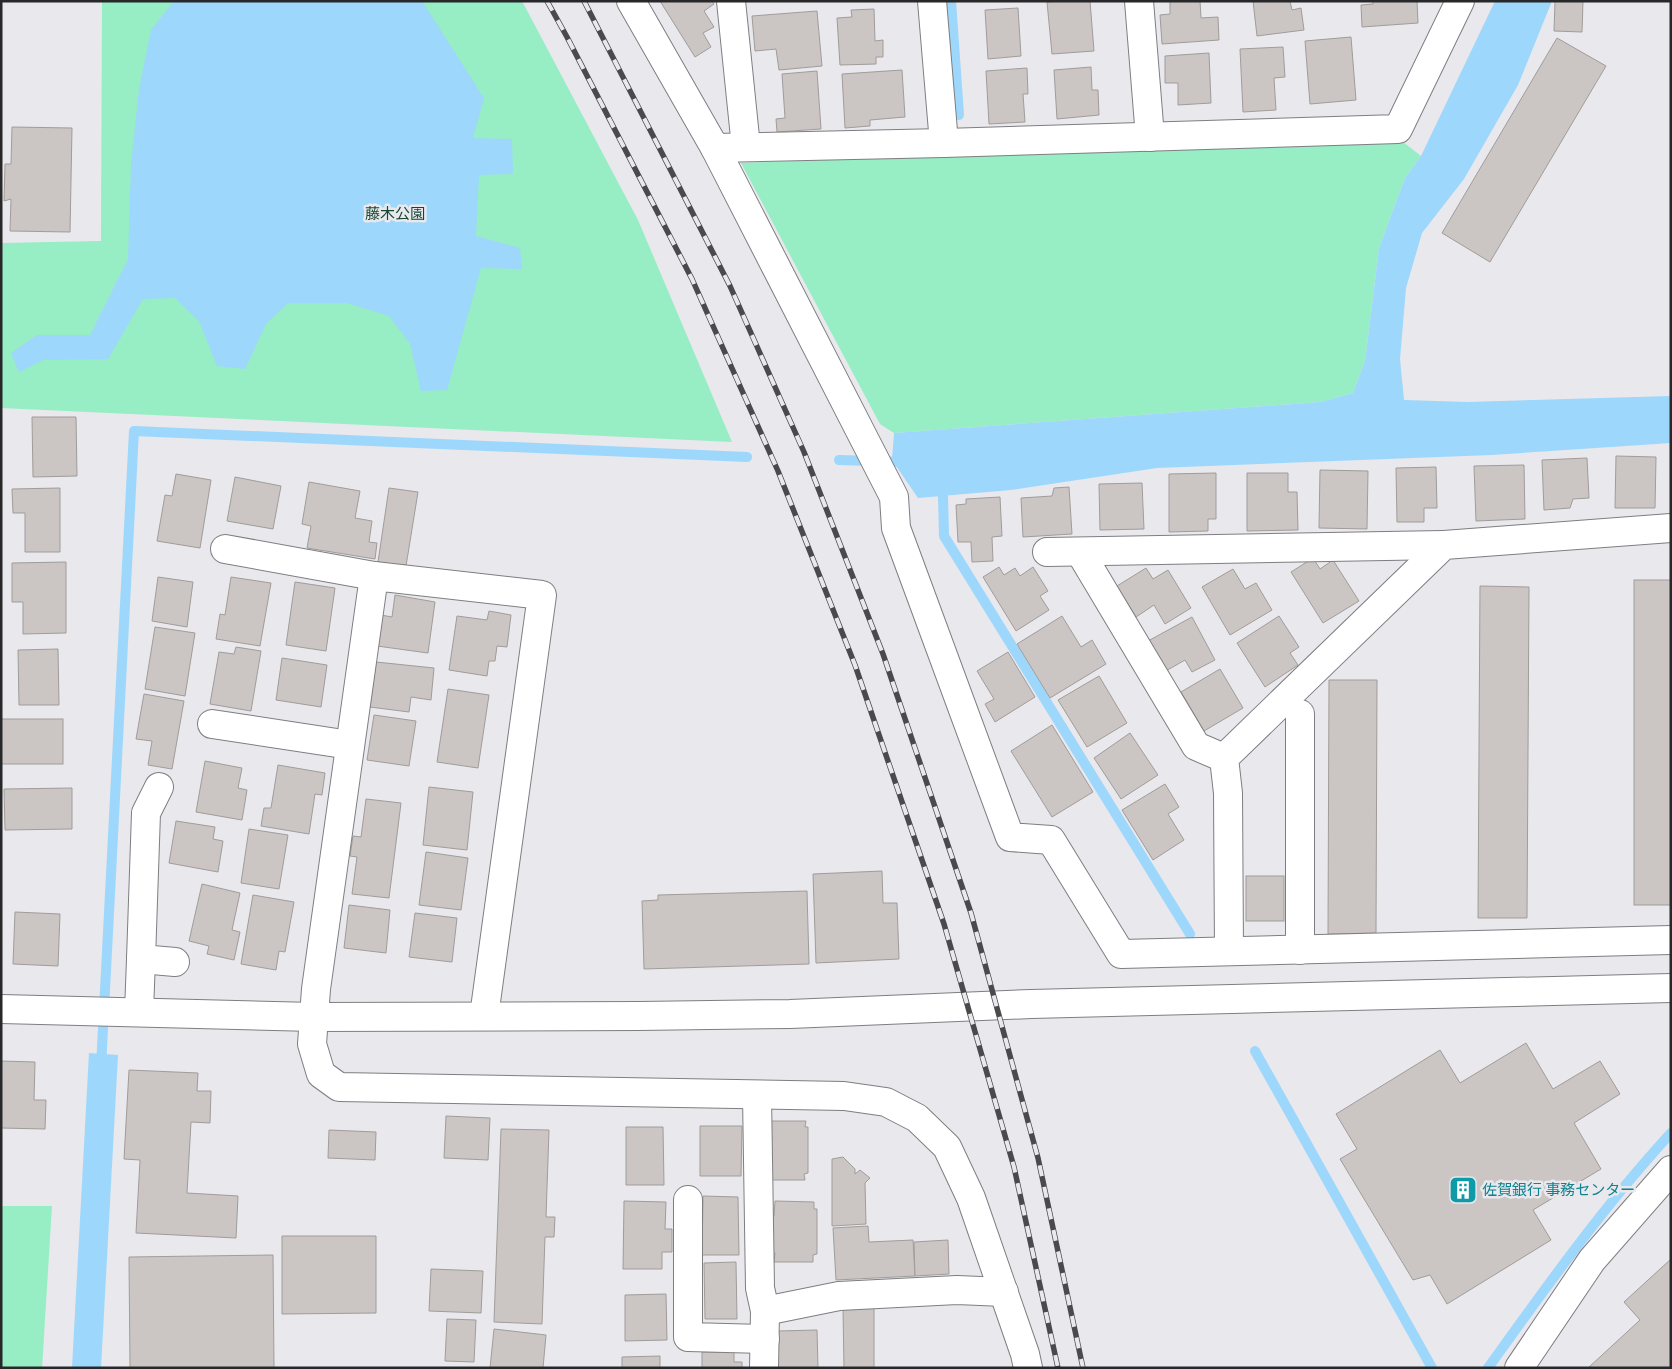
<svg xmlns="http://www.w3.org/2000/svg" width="1672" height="1369" font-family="'Exo 2','Noto Sans JP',sans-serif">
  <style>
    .green { fill: #97edc4 }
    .water { fill: #9dd7fb }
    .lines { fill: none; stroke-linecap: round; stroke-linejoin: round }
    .stream { stroke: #9dd7fb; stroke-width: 10 }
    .building { fill: #cbc6c4; stroke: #a19c9a }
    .street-casing { stroke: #7e7e82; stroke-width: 30 }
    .secondary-casing { stroke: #7e7e82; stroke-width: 30 }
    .street { stroke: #fff; stroke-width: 28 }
    .secondary { stroke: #fff; stroke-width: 28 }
    .rail-casing { stroke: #4a4a4d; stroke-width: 5.5 }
    .rail { stroke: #e8e8ed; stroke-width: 4; stroke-dasharray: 11; stroke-linecap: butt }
    .labels { text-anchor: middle; stroke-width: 5; stroke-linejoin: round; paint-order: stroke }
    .park-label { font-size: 15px; fill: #154632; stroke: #e8e8ed }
    .culture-label { font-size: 15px; fill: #0d838f; stroke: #e8e8ed; text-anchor: start }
  </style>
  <rect width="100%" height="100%" fill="#e8e8ed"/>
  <g class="green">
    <path d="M 102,1 L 522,1 L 638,220 L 732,442 L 1,408 L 1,243 L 101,241 Z"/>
    <path d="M 1398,138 L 1421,156 L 1405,178 L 1379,248 L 1365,361 L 1353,393 L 1320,402 L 894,433 L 880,424 L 741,163 Z"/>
    <path d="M 1,1206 L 52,1206 L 42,1368 L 1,1368 Z"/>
  </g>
  <g class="water">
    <path d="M 174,1 L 422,1 L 484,98 L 473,138 L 512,139 L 513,174 L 479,175 L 476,236 L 520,248 L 522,269 L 481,268 L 447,390 L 421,391 L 410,344 L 389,316 L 347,303 L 288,303 L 266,324 L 245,369 L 217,366 L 199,321 L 175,298 L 143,299 L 108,359 L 43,360 L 19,372 L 11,353 L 37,335 L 90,335 L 128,259 L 131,165 L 139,89 L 151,30 Z"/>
    <path d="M 1495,1 L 1552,1 L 1518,85 L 1464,179 L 1422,233 L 1406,288 L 1400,359 L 1404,400 L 1468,402 L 1671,396 L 1671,443 L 1491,455 L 1157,468 L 1011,490 L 918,498 L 892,460 L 894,433 L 1320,402 L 1353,393 L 1365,361 L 1379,248 L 1405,178 L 1421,156 Z"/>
    <path d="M 89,1053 L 118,1055 L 101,1368 L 72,1368 Z"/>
  </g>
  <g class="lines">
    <g class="stream">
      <path d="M 951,1 L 959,115"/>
      <path d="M 839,460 L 906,462"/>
      <path d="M 943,496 L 944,536 L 1190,934"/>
      <path d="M 1255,1051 L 1432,1368"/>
      <path d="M 101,1067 L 134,431 L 747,457"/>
      <path d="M 1488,1368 C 1546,1287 1604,1206 1671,1133"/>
    </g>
  </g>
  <g class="building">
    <path d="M 660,1 L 712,1 L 714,4 L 704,11 L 714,27 L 703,33 L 711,47 L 695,57 Z"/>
    <path d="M 1060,1 L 1090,1 L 1094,51 L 1052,54 L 1047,2 Z"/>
    <path d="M 1170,1 L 1200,1 L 1201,18 L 1218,17 L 1219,40 L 1162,44 L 1160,15 L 1170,14 Z"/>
    <path d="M 1253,1 L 1290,1 L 1292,10 L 1301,8 L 1304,30 L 1257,36 Z"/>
    <path d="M 1373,1 L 1417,1 L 1418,23 L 1362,27 L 1361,5 L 1373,4 Z"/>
    <path d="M 1555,1 L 1583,1 L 1582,32 L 1554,31 Z"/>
    <path d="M 1018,8 L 1021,56 L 988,59 L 985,10 Z"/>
    <path d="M 874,9 L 875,41 L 883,40 L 883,57 L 876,57 L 876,64 L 840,65 L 837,18 L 852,17 L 851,10 Z"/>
    <path d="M 817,11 L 822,66 L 779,70 L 776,49 L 755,51 L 752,16 Z"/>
    <path d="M 1351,37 L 1356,100 L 1310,104 L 1305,41 Z"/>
    <path d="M 1557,38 L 1606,66 L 1490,262 L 1442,233 Z"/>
    <path d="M 1283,47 L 1285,77 L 1274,78 L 1276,110 L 1243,112 L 1240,49 Z"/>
    <path d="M 1209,53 L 1211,103 L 1178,105 L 1178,83 L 1165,83 L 1165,56 Z"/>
    <path d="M 1091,67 L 1092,90 L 1098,90 L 1099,115 L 1057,119 L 1054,70 Z"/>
    <path d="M 1027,68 L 1028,94 L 1023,94 L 1025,122 L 989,124 L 986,71 Z"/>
    <path d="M 902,70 L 905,117 L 870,120 L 870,126 L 845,128 L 842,74 Z"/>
    <path d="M 817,71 L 821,129 L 777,132 L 776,119 L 785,118 L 782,74 Z"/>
    <path d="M 12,127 L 72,128 L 70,232 L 10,231 L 11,199 L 4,201 L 5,164 L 11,164 Z"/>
    <path d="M 32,417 L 76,417 L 77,476 L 33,477 Z"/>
    <path d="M 1616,456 L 1656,457 L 1655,508 L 1615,508 Z"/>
    <path d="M 1587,458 L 1589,498 L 1573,499 L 1570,508 L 1544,510 L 1542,460 Z"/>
    <path d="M 1524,465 L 1525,519 L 1476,521 L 1474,466 Z"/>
    <path d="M 1436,467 L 1437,508 L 1424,508 L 1424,522 L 1397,522 L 1396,468 Z"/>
    <path d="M 1320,470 L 1368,471 L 1367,529 L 1319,528 Z"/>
    <path d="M 1216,473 L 1216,519 L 1208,519 L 1208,531 L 1169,532 L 1169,474 Z"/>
    <path d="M 1247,473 L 1288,473 L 1288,492 L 1297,492 L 1298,530 L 1247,531 Z"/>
    <path d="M 176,474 L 211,480 L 200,548 L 157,541 L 165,495 L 172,496 Z"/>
    <path d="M 235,477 L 281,486 L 273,529 L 227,521 Z"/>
    <path d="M 309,482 L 360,491 L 355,518 L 372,521 L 369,542 L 377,543 L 375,559 L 307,548 L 311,526 L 302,524 Z"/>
    <path d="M 1142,483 L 1144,529 L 1100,530 L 1099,484 Z"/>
    <path d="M 1069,487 L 1072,534 L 1023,537 L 1021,498 L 1052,496 L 1054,488 Z"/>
    <path d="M 60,488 L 60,552 L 25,552 L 25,513 L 13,513 L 12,489 Z"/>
    <path d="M 389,488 L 418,492 L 406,566 L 378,562 Z"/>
    <path d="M 1000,497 L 1002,536 L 992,537 L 993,561 L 972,562 L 971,542 L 958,542 L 956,505 L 966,504 L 966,499 Z"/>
    <path d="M 1313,558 L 1320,569 L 1333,560 L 1359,601 L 1323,623 L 1291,572 Z"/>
    <path d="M 66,562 L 66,633 L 23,634 L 23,602 L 12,602 L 12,563 Z"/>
    <path d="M 999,567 L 1004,575 L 1015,568 L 1020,576 L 1033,567 L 1048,591 L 1040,596 L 1049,610 L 1016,631 L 983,577 Z"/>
    <path d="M 1146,568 L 1153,579 L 1168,570 L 1191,608 L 1165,624 L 1154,605 L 1136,617 L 1117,586 Z"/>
    <path d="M 1233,569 L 1245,589 L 1256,583 L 1272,610 L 1230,635 L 1202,587 Z"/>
    <path d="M 158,577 L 193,582 L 187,627 L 152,621 Z"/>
    <path d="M 231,577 L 271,583 L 260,646 L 216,639 L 220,614 L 225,615 Z"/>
    <rect x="1634" y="580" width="37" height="325"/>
    <path d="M 295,582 L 335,588 L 326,651 L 286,645 Z"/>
    <path d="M 1480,586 L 1529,587 L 1527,918 L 1478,918 Z"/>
    <path d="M 395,595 L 435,602 L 428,653 L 377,646 L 381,615 L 392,617 Z"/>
    <path d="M 489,611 L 511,615 L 507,647 L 497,646 L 495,661 L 489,661 L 487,676 L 449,670 L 457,616 L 487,620 Z"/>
    <path d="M 1062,616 L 1081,647 L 1092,640 L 1106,664 L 1050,698 L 1017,644 Z"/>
    <path d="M 1279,616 L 1299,647 L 1290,653 L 1298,665 L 1265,687 L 1237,643 Z"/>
    <path d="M 1192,617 L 1215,660 L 1192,672 L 1185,660 L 1164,672 L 1148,641 Z"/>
    <path d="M 155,627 L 195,633 L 185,696 L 145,689 Z"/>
    <path d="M 236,647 L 261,651 L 251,711 L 210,704 L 219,652 L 234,654 Z"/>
    <path d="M 58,649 L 59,705 L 19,705 L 18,650 Z"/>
    <path d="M 1008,652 L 1035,697 L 995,722 L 985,704 L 994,699 L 977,671 Z"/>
    <path d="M 282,658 L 327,665 L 321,707 L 276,700 Z"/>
    <path d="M 376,662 L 434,668 L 431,700 L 411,697 L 409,712 L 370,707 Z"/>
    <path d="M 1220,669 L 1243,708 L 1204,731 L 1181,692 Z"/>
    <path d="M 1099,676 L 1127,723 L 1087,747 L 1058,700 Z"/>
    <path d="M 1329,680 L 1377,680 L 1376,933 L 1328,934 Z"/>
    <path d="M 448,689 L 489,695 L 478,768 L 437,762 Z"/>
    <path d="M 144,694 L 184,701 L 172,769 L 148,765 L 152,741 L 136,739 Z"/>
    <path d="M 374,715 L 416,721 L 409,766 L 367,760 Z"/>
    <rect x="1" y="719" width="62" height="45"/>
    <path d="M 1052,725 L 1093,792 L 1052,817 L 1011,751 Z"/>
    <path d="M 1130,733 L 1158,775 L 1121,799 L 1094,758 Z"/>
    <path d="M 205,761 L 242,768 L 238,788 L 247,790 L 242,820 L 196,812 Z"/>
    <path d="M 278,765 L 325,773 L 322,795 L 315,794 L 309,834 L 261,826 L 264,808 L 271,808 Z"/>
    <path d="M 1165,784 L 1179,807 L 1168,814 L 1184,840 L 1153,860 L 1122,810 Z"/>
    <path d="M 429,787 L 473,792 L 467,850 L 423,845 Z"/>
    <path d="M 72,788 L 72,829 L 5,830 L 4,789 Z"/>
    <path d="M 366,799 L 401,803 L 389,898 L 352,894 L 357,857 L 350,856 L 353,836 L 361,837 Z"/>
    <path d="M 176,821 L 215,827 L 213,839 L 223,841 L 218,872 L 169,863 Z"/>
    <path d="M 249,829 L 288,835 L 279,889 L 241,883 Z"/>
    <path d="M 426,852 L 468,858 L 461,910 L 419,905 Z"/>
    <path d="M 882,871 L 883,903 L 897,903 L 899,959 L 816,963 L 813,874 Z"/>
    <rect x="1246" y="876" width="38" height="45"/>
    <path d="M 202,884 L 240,893 L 232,930 L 240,932 L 234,960 L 207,954 L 209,946 L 189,941 Z"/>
    <path d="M 807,891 L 809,964 L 644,969 L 642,901 L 658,900 L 658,895 Z"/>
    <path d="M 253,895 L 294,902 L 285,952 L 279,951 L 276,970 L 241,964 Z"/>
    <path d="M 349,905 L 390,910 L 386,953 L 344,948 Z"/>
    <path d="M 15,912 L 60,914 L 58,966 L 13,964 Z"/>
    <path d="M 415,913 L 457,918 L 452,962 L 409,957 Z"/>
    <path d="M 1526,1043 L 1553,1089 L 1600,1061 L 1620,1094 L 1574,1123 L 1601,1169 L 1533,1210 L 1551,1240 L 1447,1304 L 1430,1275 L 1413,1280 L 1340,1159 L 1357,1149 L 1336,1114 L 1440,1050 L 1460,1083 Z"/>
    <path d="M 1,1061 L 35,1062 L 34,1100 L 46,1100 L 45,1129 L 1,1128 Z"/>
    <path d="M 129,1070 L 198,1073 L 197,1091 L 211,1091 L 210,1123 L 191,1122 L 187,1193 L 238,1196 L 236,1238 L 136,1233 L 140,1160 L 124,1159 Z"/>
    <path d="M 446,1116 L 490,1118 L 488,1160 L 444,1158 Z"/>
    <path d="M 766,1121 L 806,1121 L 805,1127 L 808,1127 L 808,1173 L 804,1174 L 805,1180 L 765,1180 Z"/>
    <path d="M 700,1126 L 742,1126 L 741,1176 L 700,1176 Z"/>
    <path d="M 626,1127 L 663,1127 L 664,1185 L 626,1185 Z"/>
    <path d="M 501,1129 L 549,1130 L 546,1217 L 555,1217 L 554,1237 L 545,1237 L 542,1324 L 494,1322 Z"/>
    <path d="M 329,1130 L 376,1132 L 375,1160 L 328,1158 Z"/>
    <path d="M 843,1157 L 855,1169 L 855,1174 L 860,1170 L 870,1178 L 865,1183 L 866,1224 L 832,1226 L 832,1159 Z"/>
    <path d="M 703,1196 L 738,1197 L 739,1255 L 702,1255 Z"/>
    <path d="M 624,1201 L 666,1202 L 665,1229 L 672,1229 L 672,1252 L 662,1252 L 662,1269 L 623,1269 Z"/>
    <path d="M 775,1201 L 814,1202 L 814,1209 L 817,1209 L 817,1254 L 813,1255 L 813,1262 L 774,1262 L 775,1253 L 771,1253 L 770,1217 L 774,1216 Z"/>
    <path d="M 868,1226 L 869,1242 L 913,1240 L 915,1276 L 836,1280 L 833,1228 Z"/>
    <path d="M 282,1236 L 376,1236 L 376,1313 L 282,1314 Z"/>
    <path d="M 948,1240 L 949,1274 L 915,1276 L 914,1242 Z"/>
    <path d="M 273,1255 L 274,1368 L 130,1368 L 129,1257 Z"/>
    <path d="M 1671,1259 L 1671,1368 L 1588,1368 L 1640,1320 L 1624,1302 Z"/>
    <path d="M 736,1262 L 737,1319 L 705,1319 L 704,1263 Z"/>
    <path d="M 431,1269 L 483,1271 L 481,1313 L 429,1311 Z"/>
    <path d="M 666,1294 L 667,1340 L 625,1341 L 625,1295 Z"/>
    <path d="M 843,1308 L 874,1308 L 874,1368 L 844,1368 Z"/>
    <path d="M 447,1319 L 476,1320 L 474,1362 L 445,1361 Z"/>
    <path d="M 494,1329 L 546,1335 L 543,1368 L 490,1368 Z"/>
    <path d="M 817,1330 L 818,1368 L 778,1368 L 778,1331 Z"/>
    <path d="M 702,1352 L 734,1352 L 734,1362 L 742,1362 L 742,1368 L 702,1368 Z"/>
    <path d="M 660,1356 L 660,1368 L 622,1368 L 622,1357 Z"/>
  </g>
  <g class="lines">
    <defs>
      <g id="street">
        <path d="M 631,1 L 715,148 L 944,143 L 1398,129 L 1460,1"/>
        <path d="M 731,1 L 746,147"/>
        <path d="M 932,1 L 944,143"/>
        <path d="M 1139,1 L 1150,137"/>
        <path d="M 715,148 L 894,497 L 896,528 L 1010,837 L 1051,840 L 1121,954 L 1671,940"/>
        <path d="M 225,549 L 374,576"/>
        <path d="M 1047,552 L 1444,545"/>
        <path d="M 1080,552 L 1196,746 L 1224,758"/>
        <path d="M 212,724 L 350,745"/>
        <path d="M 159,787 L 146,813 L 141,959 L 175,962"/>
        <path d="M 1300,950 L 1300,714"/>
        <path d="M 1229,951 L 1228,793 L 1224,758 L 1444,545 L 1671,528"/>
        <path d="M 139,1012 L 141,959"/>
        <path d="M 484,1016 L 542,595 L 374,576 L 316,989 L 312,1044 L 321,1074 L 339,1087 L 844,1096 L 886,1102 L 917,1118 L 947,1147 L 971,1198 L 1025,1354 L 1028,1368"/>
        <path d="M 757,1095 L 760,1288 L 765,1311 L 764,1368"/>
        <path d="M 688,1200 L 688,1337 L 765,1339"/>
        <path d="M 765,1311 L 839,1296 L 957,1290 L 1004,1292"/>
        <path d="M 1519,1368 L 1592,1260 L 1671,1170"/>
      </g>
      <path id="secondary" d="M 1,1009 L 314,1017 L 639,1016 L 790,1014 L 1031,1004 L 1671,988"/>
    </defs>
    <use href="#street" class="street-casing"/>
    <use href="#secondary" class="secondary-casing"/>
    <use href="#street" class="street"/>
    <use href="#secondary" class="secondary"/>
    <defs>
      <g id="rail">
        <path d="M 547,1 L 567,37 L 692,279 L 778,471 L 855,665 L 944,924 L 1014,1167 L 1058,1368"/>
        <path d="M 584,1 L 730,286 L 804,452 L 883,654 L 971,913 L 1038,1158 L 1083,1368"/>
      </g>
    </defs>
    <use href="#rail" class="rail-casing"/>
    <use href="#rail" class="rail"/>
  </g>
  <defs>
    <symbol id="building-square" viewBox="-11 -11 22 22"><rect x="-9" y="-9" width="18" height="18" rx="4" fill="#0f9aa8" stroke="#e8e8ed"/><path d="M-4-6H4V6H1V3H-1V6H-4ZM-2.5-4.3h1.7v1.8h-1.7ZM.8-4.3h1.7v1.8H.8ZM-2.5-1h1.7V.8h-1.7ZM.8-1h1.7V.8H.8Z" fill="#fff"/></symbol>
  </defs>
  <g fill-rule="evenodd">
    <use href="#building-square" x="1447" y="1174" width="32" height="32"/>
  </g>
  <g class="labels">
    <g class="park-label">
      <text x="395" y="219">藤木公園</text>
    </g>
    <g class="culture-label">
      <text x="1482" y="1195">佐賀銀行 事務センター</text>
    </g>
  </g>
  <rect width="1672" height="1369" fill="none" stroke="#28282a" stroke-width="5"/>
</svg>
